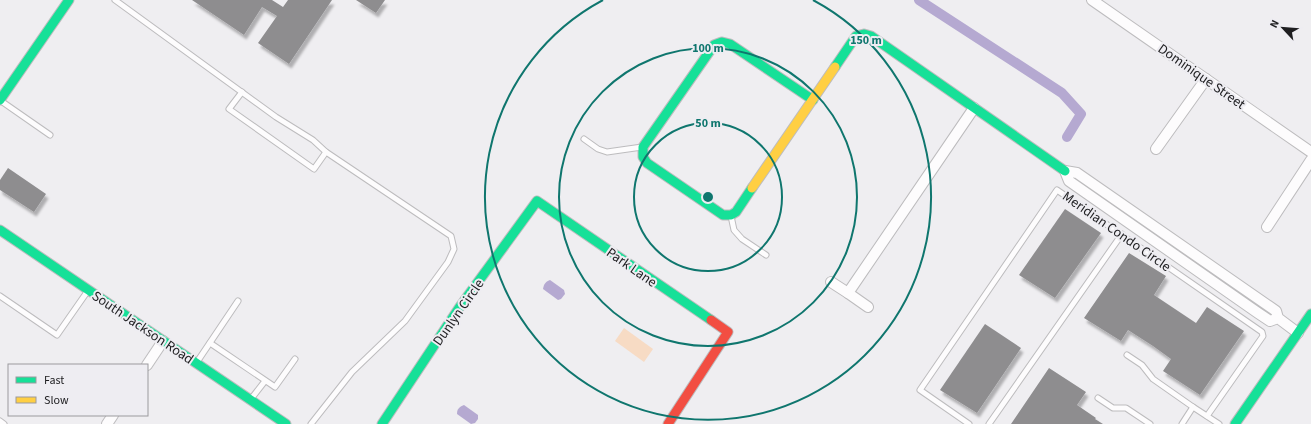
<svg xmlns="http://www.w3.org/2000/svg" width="1311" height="424" font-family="'Source Sans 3',sans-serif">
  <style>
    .green { fill: #f7dbc4 }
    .water { fill: #b5a9d1 }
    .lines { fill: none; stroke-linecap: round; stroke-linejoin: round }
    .canal { stroke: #b5a9d1; stroke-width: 10 }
    .building { fill: #8e8d8f; filter: url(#shadow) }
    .lane-casing { stroke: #bdbcbe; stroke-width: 7 }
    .street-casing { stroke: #bdbcbe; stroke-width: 12 }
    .fast-casing { stroke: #bdbcbe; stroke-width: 11 }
    .slow-casing { stroke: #bdbcbe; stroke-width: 11 }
    .jam-casing { stroke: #bdbcbe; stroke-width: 11 }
    .lane { stroke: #fdfcfd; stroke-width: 5 }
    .street { stroke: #fdfcfd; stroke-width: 10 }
    .fast { stroke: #16e098; stroke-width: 9 }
    .slow { stroke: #ffcf43; stroke-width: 9 }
    .jam { stroke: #f24e42; stroke-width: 9 }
    .ring { fill: none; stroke: #0f766e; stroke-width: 2 }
    .labels { text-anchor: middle; stroke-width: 4; stroke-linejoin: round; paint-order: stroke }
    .street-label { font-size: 14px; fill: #1e1e20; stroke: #eeedf2 }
    .centre { fill: #0f766e; stroke: #eeedf2; stroke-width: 2 }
    .ring-label { font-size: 12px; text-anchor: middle; font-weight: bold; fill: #0f766e; stroke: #eeedf2; stroke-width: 4; stroke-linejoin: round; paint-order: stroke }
  </style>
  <defs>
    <filter id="shadow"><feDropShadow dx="2.5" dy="4.5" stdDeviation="1" flood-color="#0004"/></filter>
  </defs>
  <rect width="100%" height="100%" fill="#efeef1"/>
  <path class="green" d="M 624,328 L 653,349 L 644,362 L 615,341 Z"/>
  <g class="water">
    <path d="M 550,280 L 564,290 L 565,294 L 561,299 L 558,300 L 543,289 C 544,284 545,282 550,280 Z"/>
    <path d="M 464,405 L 478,415 L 478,419 L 475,423 L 471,424 L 457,414 C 457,409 459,407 464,405 Z"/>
  </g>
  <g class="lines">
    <path class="canal" d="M 919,0 L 1062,93 L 1081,114 L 1067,137"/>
  </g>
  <g class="building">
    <path d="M 192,0 L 272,0 L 283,7 L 288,0 L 332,0 L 289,64 L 258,43 L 277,16 L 262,7 L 244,35 Z"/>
    <path d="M 356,0 L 385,0 L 376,13 Z"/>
    <path d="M 8,168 L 46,194 L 34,212 L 0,190 L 0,180 Z"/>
    <path d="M 1065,209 L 1101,233 L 1055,298 L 1019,275 Z"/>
    <path d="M 1129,253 L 1166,276 L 1154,295 L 1196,323 L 1207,307 L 1244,331 L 1200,395 L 1163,371 L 1171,359 L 1153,346 L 1128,330 L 1121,341 L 1084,318 Z"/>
    <path d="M 985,324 L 1021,348 L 977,413 L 940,390 Z"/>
    <path d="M 1049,368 L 1086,392 L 1077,405 L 1096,418 L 1095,419 L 1103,424 L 1011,424 Z"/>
  </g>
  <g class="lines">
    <defs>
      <g id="lane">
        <path d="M 115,0 L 276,117 L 313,140 L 326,152 L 451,236 L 454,249 L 448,262 L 405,321 L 352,372 L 311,424"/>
        <path d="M 242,92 L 229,109 L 314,169 L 326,152"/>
        <path d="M 1,101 L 50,135"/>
        <path d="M 584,139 L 598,149 L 607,152 L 642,147"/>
        <path d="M 731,216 L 734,230 L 742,239 L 766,255"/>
        <path d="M 0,296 L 57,335 L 87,292"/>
        <path d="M 210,343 L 275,387 L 295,359"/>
        <path d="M 1127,355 L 1142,365 L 1153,379 L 1193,407"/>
        <path d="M 197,362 L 238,301"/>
        <path d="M 1098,398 L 1113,408 L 1126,408 L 1150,424"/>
        <path d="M 251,399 L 265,381"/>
        <path d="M 0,421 L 4,424"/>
        <path d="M 969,424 L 920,390 L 1057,190 L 1262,332 L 1263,336 L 1207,416"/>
        <path d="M 989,424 L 1122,234"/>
        <path d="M 1182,424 L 1193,407 L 1219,424"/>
      </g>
      <g id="street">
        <path d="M 1092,0 L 1311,152"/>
        <path d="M 1156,149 L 1206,79"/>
        <path d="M 1267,227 L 1311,160"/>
        <path d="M 831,282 L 848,293"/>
        <path d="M 868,307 L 848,293 L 974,108"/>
        <path d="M 1278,318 L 1270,321 L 1258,313 L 1069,181 L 1065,171 L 1077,173 L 1276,311 L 1278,318 L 1298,333"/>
        <path d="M 147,365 L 163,341"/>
        <path d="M 107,424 L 113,415"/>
      </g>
      <g id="fast">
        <path d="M 835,67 L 856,36 L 864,34 L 871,36 L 1065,171"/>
        <path d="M 0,100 L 69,0"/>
        <path d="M 752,188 L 736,212 L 731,215 L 723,215 L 647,163 L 643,157 L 643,147 L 714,45 L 722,42 L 730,44 L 813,100"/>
        <path d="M 0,230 L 286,424"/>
        <path d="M 382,424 L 459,308 L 537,201 L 711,320"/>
        <path d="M 1235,424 L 1311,314"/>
      </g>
      <path id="slow" d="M 752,188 L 835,67"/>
      <path id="jam" d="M 668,424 L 728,332 L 711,320"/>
    </defs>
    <use href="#lane" class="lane-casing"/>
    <use href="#street" class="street-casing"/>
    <use href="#fast" class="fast-casing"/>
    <use href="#slow" class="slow-casing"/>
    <use href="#jam" class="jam-casing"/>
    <use href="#lane" class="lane"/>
    <use href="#street" class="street"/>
    <use href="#fast" class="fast"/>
    <use href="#slow" class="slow"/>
    <use href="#jam" class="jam"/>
  </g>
  <g class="ring">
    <circle cx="708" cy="197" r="74"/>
    <circle cx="708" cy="197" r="149"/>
    <path d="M813 0A223 223 0 1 1 603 0"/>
  </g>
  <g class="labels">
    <g class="street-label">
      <text transform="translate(1202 76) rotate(35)" y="5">Dominique Street</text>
      <text transform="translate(1117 231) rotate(35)" y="5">Meridian Condo Circle</text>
      <text transform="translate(632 267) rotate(35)" y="5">Park Lane</text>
      <text transform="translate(458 312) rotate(-55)" y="5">Dunlyn Circle</text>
      <text transform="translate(143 327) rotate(34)" y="5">South Jackson Road</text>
    </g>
  </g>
  <circle cx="708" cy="197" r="6" class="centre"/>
  <g class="ring-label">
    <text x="866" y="44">150 m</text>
    <text x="708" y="52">100 m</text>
    <text x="708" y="127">50 m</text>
  </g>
  <rect x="8" y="364" width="140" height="52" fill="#eeedf2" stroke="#9b9a9e"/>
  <rect x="16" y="377" width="20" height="6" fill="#16e098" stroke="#9b9a9e"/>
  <text x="44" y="384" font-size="12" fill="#1e1e20">Fast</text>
  <rect x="16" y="397" width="20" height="6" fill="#ffcf43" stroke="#9b9a9e"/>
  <text x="44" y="404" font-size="12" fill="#1e1e20">Slow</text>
  <g transform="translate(1283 28) rotate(296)" stroke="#eeedf2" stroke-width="3" paint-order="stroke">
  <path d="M0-3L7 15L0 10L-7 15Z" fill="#1e1e20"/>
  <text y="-6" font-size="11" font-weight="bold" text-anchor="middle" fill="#1e1e20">N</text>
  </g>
</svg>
